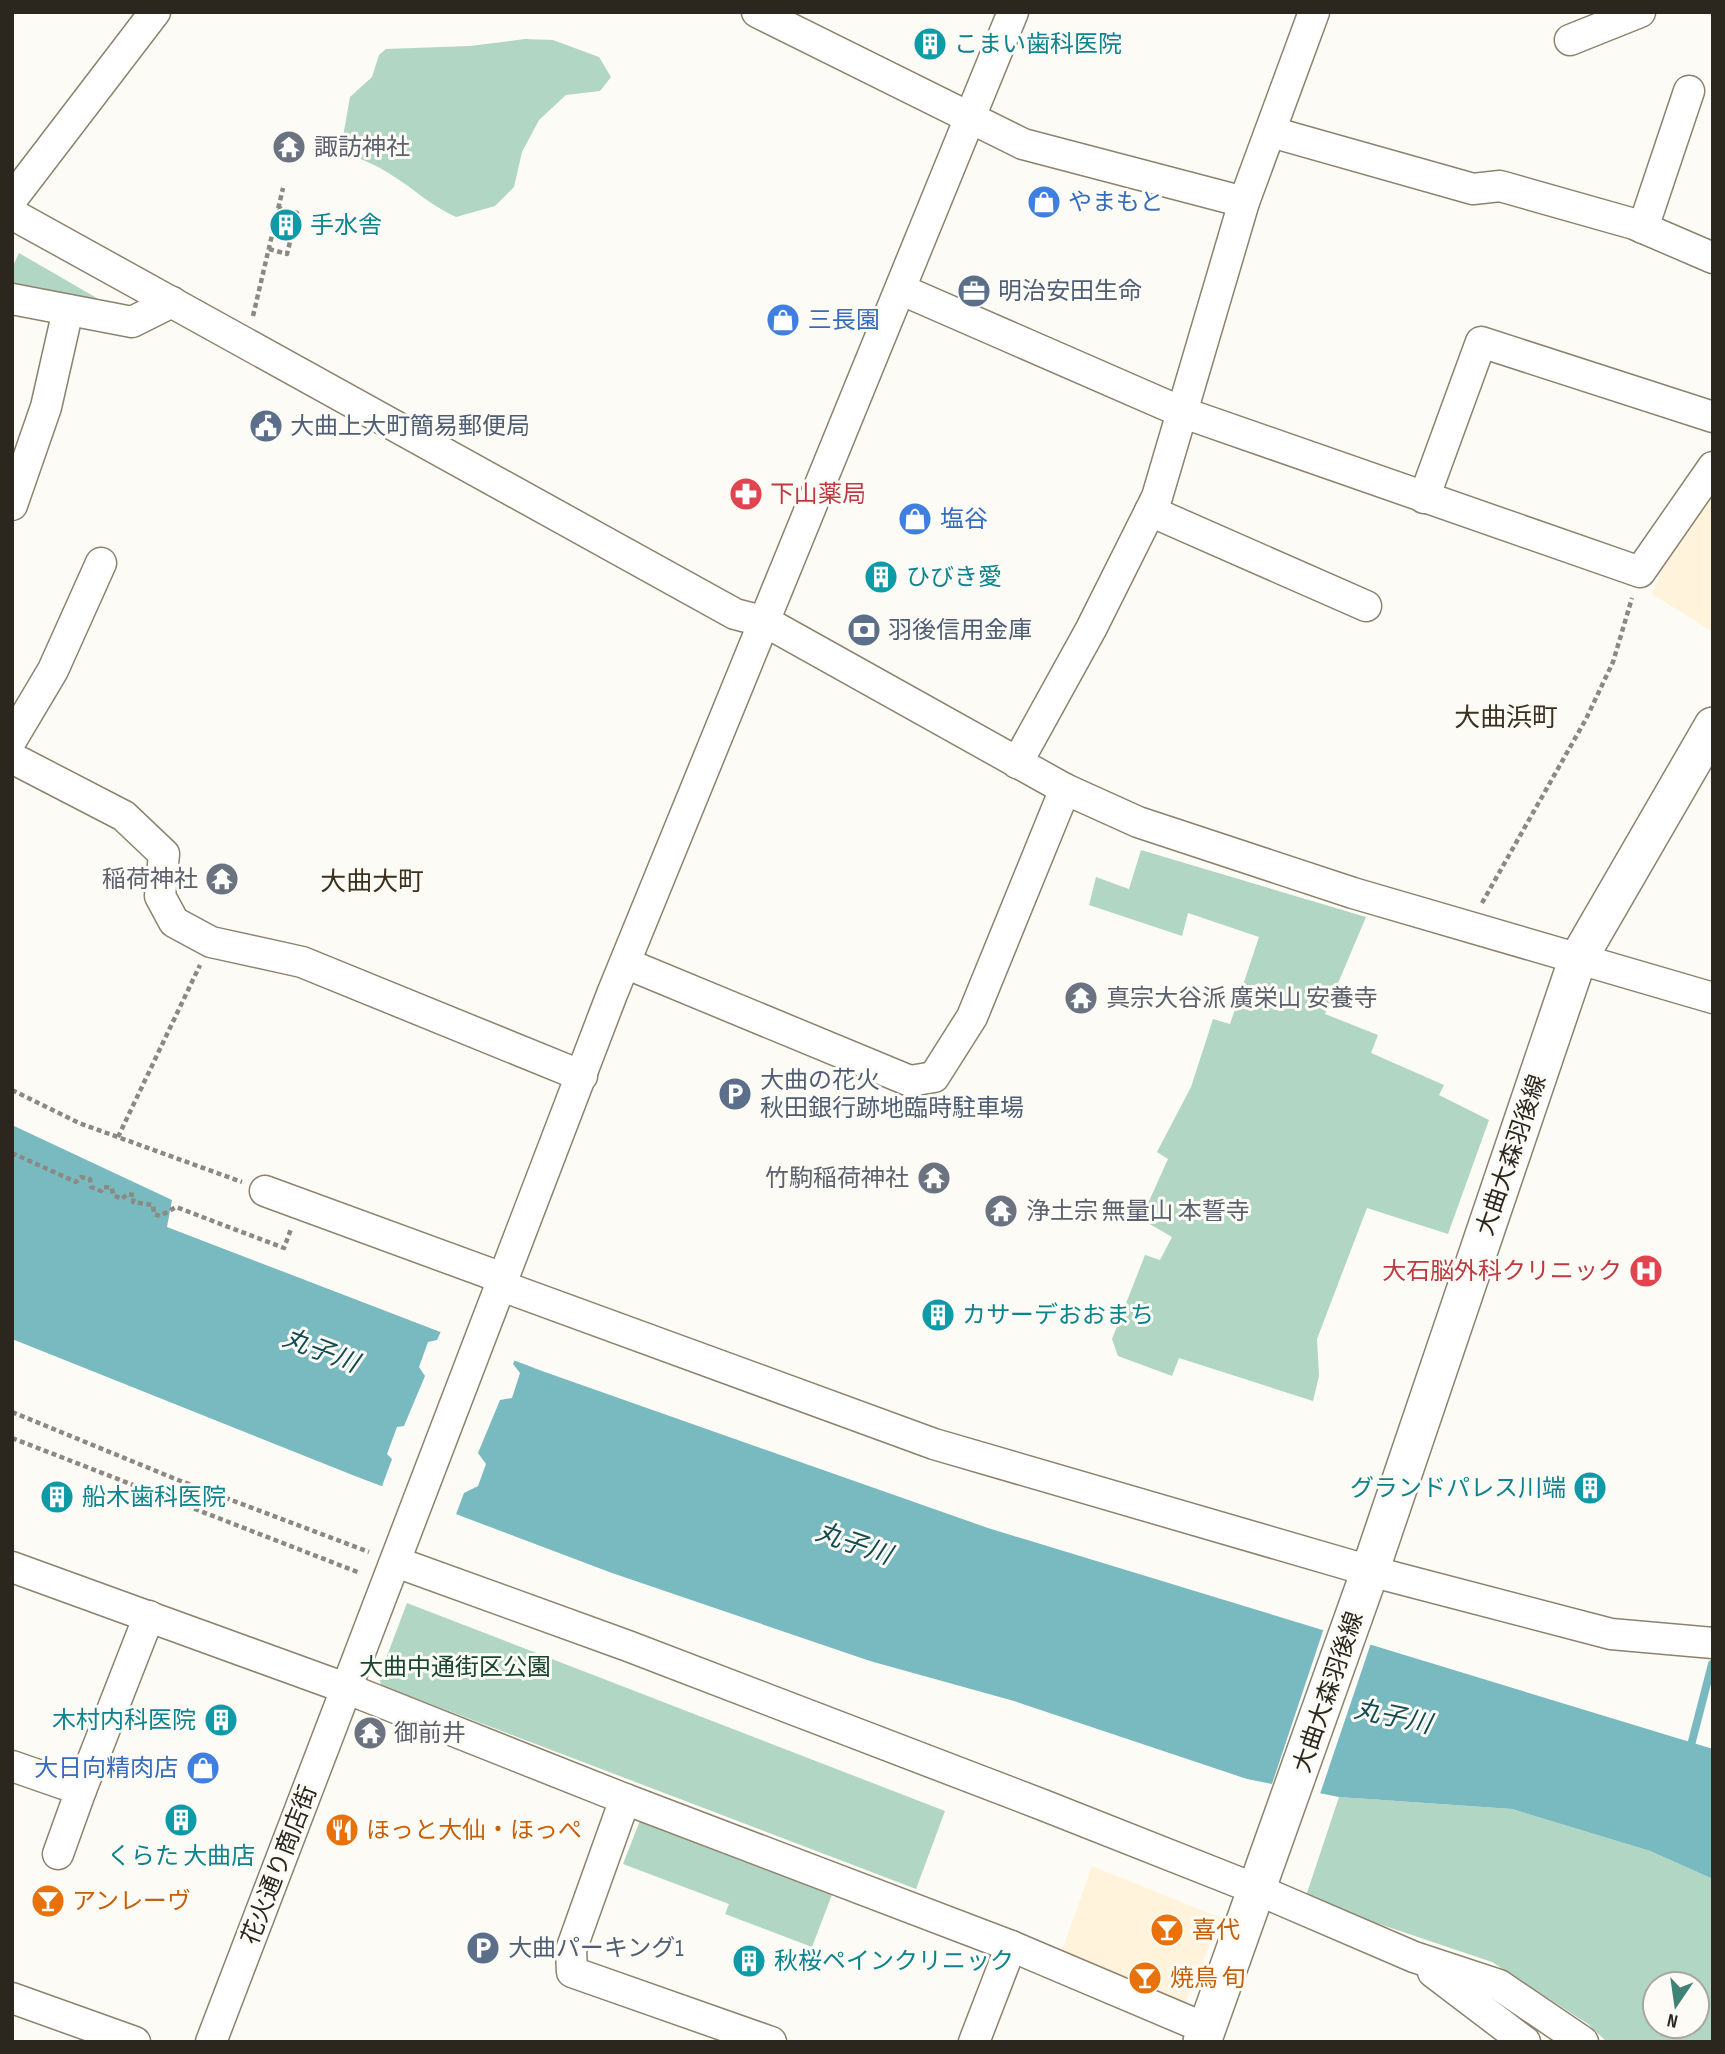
<svg xmlns="http://www.w3.org/2000/svg" width="1725" height="2054" font-family="'Sofia Sans Condensed','Noto Sans JP',sans-serif">
  <style>
    .built { fill: #fff3db }
    .green { fill: #b1d6c3; fill-rule: evenodd }
    .water { fill: #79bac0 }
    .pier { fill: #fdfbf6 }
    .lines { fill: none; stroke-linecap: round; stroke-linejoin: round }
    .stream { stroke: #79bac0; stroke-width: 8 }
    .minor-casing { stroke: #8c826d; stroke-width: 33 }
    .major-casing { stroke: #8c826d; stroke-width: 40 }
    .path { stroke: #8c8982; stroke-width: 4.5; stroke-dasharray: 5 3.5; stroke-linecap: butt }
    .minor { stroke: #fff; stroke-width: 30 }
    .major { stroke: #fff; stroke-width: 37 }
    .labels { text-anchor: middle; stroke-width: 6; stroke-linejoin: round; paint-order: stroke }
    .culture-label { font-size: 24px; fill: #0d838f; stroke: #fdfbf6; text-anchor: start }
    .worship-label { font-size: 24px; fill: #5b616d; stroke: #fdfbf6; text-anchor: start }
    .shop-label { font-size: 24px; fill: #366cbe; stroke: #fdfbf6; text-anchor: start }
    .service-label { font-size: 24px; fill: #4e5e75; stroke: #fdfbf6; text-anchor: start }
    .health-label { font-size: 24px; fill: #be3a42; stroke: #fdfbf6; text-anchor: start }
    .street-label { font-size: 24px; fill: #2b271e; stroke: #fdfbf6 }
    .park-label { font-size: 24px; fill: #184432; stroke: #fdfbf6 }
    .food-label { font-size: 24px; fill: #c56008; stroke: #fdfbf6; text-anchor: start }
    .neighbourhood-label { font-size: 26px; fill: #3a311f; stroke: #fdfbf6 }
    .water-label { font-size: 26px; font-style: italic; fill: #124c51; stroke: #fdfbf6 }
  </style>
  <rect width="100%" height="100%" fill="#fdfbf6"/>
  <g class="built">
    <path d="M 1713,490 L 1713,632 L 1652,594 L 1664,566 Z"/>
    <path d="M 1092,1866 L 1221,1918 L 1185,2003 L 1176,2006 L 1060,1957 Z"/>
  </g>
  <g class="green">
    <path d="M 525,39 L 553,40 L 599,57 L 611,77 L 600,91 L 566,95 L 539,120 L 522,152 L 514,187 L 495,206 L 456,217 C 431,206 413,188 390,174 C 374,163 356,159 341,148 L 350,97 L 372,77 L 379,55 L 386,49 L 470,46 Z"/>
    <path d="M 19,253 L 114,308 L 12,289 L 12,268 Z"/>
    <path d="M 1141,850 L 1366,917 L 1325,1014 L 1378,1035 L 1371,1053 L 1444,1085 L 1439,1095 L 1489,1120 L 1448,1234 L 1367,1208 L 1317,1339 L 1319,1376 L 1313,1401 L 1179,1358 L 1172,1376 L 1118,1356 L 1112,1339 L 1145,1255 L 1160,1260 L 1172,1237 L 1141,1219 L 1168,1159 L 1157,1152 L 1191,1087 L 1213,1019 L 1230,1024 L 1259,937 L 1188,913 L 1182,936 L 1089,905 L 1096,877 L 1129,889 Z"/>
    <path d="M 407,1603 L 945,1811 L 916,1889 L 381,1685 L 379,1677 Z"/>
    <path d="M 1339,1797 L 1512,1809 L 1650,1851 L 1713,1879 L 1713,2042 L 1607,2042 L 1588,2024 L 1492,1962 L 1305,1899 ZM 1655,1984 L 1697,1984 L 1697,2026 L 1655,2026 Z"/>
    <path d="M 641,1818 L 833,1892 L 812,1947 L 725,1914 L 729,1904 L 623,1864 Z"/>
  </g>
  <path class="water" d="M 12,1125 L 172,1200 L 167,1227 L 542,1371 L 988,1528 L 1713,1749 L 1713,1879 L 1650,1851 L 1512,1809 L 1339,1797 L 1247,1779 L 1014,1701 L 870,1661 L 612,1573 L 355,1476 L 12,1339 Z"/>
  <g class="pier">
    <path d="M 442,1329 L 516,1357 L 513,1364 L 520,1373 L 512,1398 L 500,1400 L 478,1453 L 486,1464 L 478,1486 L 464,1493 L 455,1517 L 381,1489 L 392,1459 L 387,1454 L 397,1427 L 404,1426 L 425,1376 L 419,1367 L 428,1342 L 437,1340 Z"/>
    <path d="M 1324,1628 L 1371,1643 L 1319,1797 L 1271,1787 Z"/>
  </g>
  <g class="lines">
    <path class="stream" d="M 1689,1753 L 1712,1664"/>
    <defs>
      <g id="minor">
        <path d="M 757,12 L 1023,144 L 1244,202"/>
        <path d="M 1570,40 L 1640,12"/>
        <path d="M 1271,132 L 1473,189 L 1500,186 L 1634,224 L 1713,258"/>
        <path d="M 12,199 L 155,12"/>
        <path d="M 12,214 L 735,614 L 766,622 L 1065,789 L 1138,822 L 1353,893 L 1713,998"/>
        <path d="M 1643,228 L 1689,91"/>
        <path d="M 902,290 L 1184,413 L 1640,572 L 1713,467"/>
        <path d="M 12,299 L 132,322 L 172,302"/>
        <path d="M 1424,498 L 1481,342 L 1713,417"/>
        <path d="M 12,505 L 46,407 L 68,310"/>
        <path d="M 1150,511 L 1366,606"/>
        <path d="M 12,739 L 53,670 L 101,563"/>
        <path d="M 12,758 L 124,816 L 164,854 L 160,896 L 174,922 L 211,942 L 302,962 L 582,1076"/>
        <path d="M 1017,763 L 1091,629 L 1157,497 L 1244,202 L 1314,12"/>
        <path d="M 625,963 L 910,1081 L 934,1077 L 972,1017 L 1065,789"/>
        <path d="M 265,1191 L 505,1279"/>
        <path d="M 502,1286 L 934,1444 L 1370,1571 L 1611,1634 L 1713,1643"/>
        <path d="M 396,1562 L 628,1646 L 1043,1805 L 1258,1890 L 1414,1957 L 1499,1985 L 1583,2042"/>
        <path d="M 12,1567 L 348,1689 L 625,1799"/>
        <path d="M 12,1766 L 81,1790 L 149,1616"/>
        <path d="M 58,1854 L 81,1790"/>
        <path d="M 1433,1972 L 1525,2042"/>
        <path d="M 12,1998 L 135,2042"/>
        <path d="M 211,2042 L 612,994 L 1013,12"/>
        <path d="M 771,2042 L 572,1972 L 571,1950 L 625,1799 L 1011,1946 L 1207,2029"/>
        <path d="M 974,2042 L 1011,1946"/>
      </g>
      <path id="major" d="M 1202,2042 L 1370,1571 L 1577,961 L 1713,726"/>
    </defs>
    <use href="#minor" class="minor-casing"/>
    <use href="#major" class="major-casing"/>
    <g class="path">
      <path d="M 269,249 L 287,254 L 297,213 L 278,208"/>
      <path d="M 253,316 L 283,188"/>
      <path d="M 1482,903 L 1586,719 L 1613,662 L 1632,598"/>
      <path d="M 12,1090 L 79,1123 L 242,1182"/>
      <path d="M 118,1137 L 200,965"/>
      <path d="M 12,1153 L 76,1182 L 81,1177 L 90,1179 L 91,1187 L 101,1191 L 104,1187 L 112,1188 L 113,1195 L 122,1199 L 127,1194 L 134,1195 L 133,1202 L 153,1205 L 154,1214 L 160,1216 L 176,1207 L 284,1248 L 291,1229"/>
      <path d="M 12,1412 L 178,1480 L 369,1552"/>
      <path d="M 12,1438 L 360,1573"/>
    </g>
    <use href="#minor" class="minor"/>
    <use href="#major" class="major"/>
  </g>
  <defs>
    <symbol id="building-disc" viewBox="-11 -11 22 22"><circle r="9.5" fill="#0f9aa8" stroke="#fdfbf6"/><path d="M-4-6H4V6H1V3H-1V6H-4ZM-2.5-4.3h1.7v1.8h-1.7ZM.8-4.3h1.7v1.8H.8ZM-2.5-1h1.7V.8h-1.7ZM.8-1h1.7V.8H.8Z" fill="#fff"/></symbol>
    <symbol id="temple-disc" viewBox="-11 -11 22 22"><circle r="9.5" fill="#6b7280" stroke="#fdfbf6"/><path d="M0-6L5-2H3V0L6.5 2.5H4V6H1.5V3h-3V6H-4V2.5H-6.5L-3 0V-2H-5Z" fill="#fff"/></symbol>
    <symbol id="shop-disc" viewBox="-11 -11 22 22"><circle r="9.5" fill="#3f7fe0" stroke="#fdfbf6"/><path d="M-5-2.5h2.3a2.7 3.5 0 0 1 5.4 0H5L5.5 6h-11ZM-1.5-2.5h3a1.5 2.3 0 0 0-3 0Z" fill="#fff"/></symbol>
    <symbol id="office-disc" viewBox="-11 -11 22 22"><circle r="9.5" fill="#5c6f8a" stroke="#fdfbf6"/><path d="M-6-3h4V-5.5h4V-3h4V5H-6ZM-1-4.5V-3h2v-1.5ZM-6 0V1H6V0Z" fill="#fff"/></symbol>
    <symbol id="civic-disc" viewBox="-11 -11 22 22"><circle r="9.5" fill="#5c6f8a" stroke="#fdfbf6"/><path d="M-.6-6.5H3V-4.5H.6V-3L4-1V1h2V6H-6V1h2V-1L-.6-3ZM-1.2 2.5V6h2.4V2.5Z" fill="#fff"/></symbol>
    <symbol id="pharmacy-disc" viewBox="-11 -11 22 22"><circle r="9.5" fill="#e0444e" stroke="#fdfbf6"/><path d="M-2-6h4v4h4v4h-4v4h-4v-4h-4v-4h4Z" fill="#fff"/></symbol>
    <symbol id="bank-disc" viewBox="-11 -11 22 22"><circle r="9.5" fill="#5c6f8a" stroke="#fdfbf6"/><path d="M-6-4H6V4H-6ZM0-2.3a2.3 2.3 0 1 0 0 4.6a2.3 2.3 0 1 0 0-4.6Z" fill="#fff"/></symbol>
    <symbol id="parking-disc" viewBox="-11 -11 22 22"><circle r="9.5" fill="#5c6f8a" stroke="#fdfbf6"/><path d="M-3.5-5.5H1a3.5 3.5 0 0 1 0 7H-1V5.5H-3.5ZM-1-3.4V-.6H.8a1.4 1.4 0 0 0 0-2.8Z" fill="#fff"/></symbol>
    <symbol id="hospital-disc" viewBox="-11 -11 22 22"><circle r="9.5" fill="#e0444e" stroke="#fdfbf6"/><path d="M-5-5h3v3.5h4V-5h3V5h-3V1.5h-4V5h-3Z" fill="#fff"/></symbol>
    <symbol id="restaurant-disc" viewBox="-11 -11 22 22"><circle r="9.5" fill="#e8710a" stroke="#fdfbf6"/><path d="M-5-6h1v4h1v-4h1v4h1v-4h1v5L-1.5 .5V6h-2V.5L-5-1ZM5-6V6H3V1.5H1.5Q1.5-4 5-6Z" fill="#fff"/></symbol>
    <symbol id="bar-disc" viewBox="-11 -11 22 22"><circle r="9.5" fill="#e8710a" stroke="#fdfbf6"/><path d="M-6-5H6L.8 .8V4.5H3.5V6h-7V4.5H-.8V.8Z" fill="#fff"/></symbol>
  </defs>
  <g fill-rule="evenodd">
    <use href="#building-disc" x="911" y="25" width="38" height="38"/>
    <use href="#temple-disc" x="270" y="128" width="38" height="38"/>
    <use href="#shop-disc" x="1025" y="183" width="38" height="38"/>
    <use href="#building-disc" x="267" y="206" width="38" height="38"/>
    <use href="#office-disc" x="955" y="272" width="38" height="38"/>
    <use href="#shop-disc" x="764" y="301" width="38" height="38"/>
    <use href="#civic-disc" x="247" y="407" width="38" height="38"/>
    <use href="#pharmacy-disc" x="727" y="475" width="38" height="38"/>
    <use href="#shop-disc" x="896" y="500" width="38" height="38"/>
    <use href="#building-disc" x="862" y="558" width="38" height="38"/>
    <use href="#bank-disc" x="845" y="611" width="38" height="38"/>
    <use href="#temple-disc" x="203" y="860" width="38" height="38"/>
    <use href="#temple-disc" x="1062" y="979" width="38" height="38"/>
    <use href="#parking-disc" x="716" y="1075" width="38" height="38"/>
    <use href="#temple-disc" x="915" y="1159" width="38" height="38"/>
    <use href="#temple-disc" x="982" y="1192" width="38" height="38"/>
    <use href="#hospital-disc" x="1627" y="1252" width="38" height="38"/>
    <use href="#building-disc" x="919" y="1296" width="38" height="38"/>
    <use href="#building-disc" x="1571" y="1469" width="38" height="38"/>
    <use href="#building-disc" x="38" y="1478" width="38" height="38"/>
    <use href="#building-disc" x="202" y="1701" width="38" height="38"/>
    <use href="#temple-disc" x="351" y="1714" width="38" height="38"/>
    <use href="#shop-disc" x="184" y="1749" width="38" height="38"/>
    <use href="#building-disc" x="162" y="1801" width="38" height="38"/>
    <use href="#restaurant-disc" x="323" y="1811" width="38" height="38"/>
    <use href="#bar-disc" x="29" y="1882" width="38" height="38"/>
    <use href="#bar-disc" x="1148" y="1911" width="38" height="38"/>
    <use href="#parking-disc" x="464" y="1929" width="38" height="38"/>
    <use href="#building-disc" x="730" y="1942" width="38" height="38"/>
    <use href="#bar-disc" x="1126" y="1959" width="38" height="38"/>
  </g>
  <g class="labels">
    <g class="culture-label">
      <text x="954" y="52">こまい歯科医院</text>
      <text x="310" y="233">手水舎</text>
      <text x="906" y="585">ひびき愛</text>
      <text x="962" y="1323">カサーデおおまち</text>
      <text x="1566" y="1496" text-anchor="end">グランドパレス川端</text>
      <text x="82" y="1505">船木歯科医院</text>
      <text x="196" y="1728" text-anchor="end">木村内科医院</text>
      <text x="181" y="1864" text-anchor="middle">くらた 大曲店</text>
      <text x="774" y="1969">秋桜ペインクリニック</text>
    </g>
    <g class="worship-label">
      <text x="314" y="155">諏訪神社</text>
      <text x="198" y="887" text-anchor="end">稲荷神社</text>
      <text x="1106" y="1006">真宗大谷派 廣栄山 安養寺</text>
      <text x="909" y="1186" text-anchor="end">竹駒稲荷神社</text>
      <text x="1026" y="1219">浄土宗 無量山 本誓寺</text>
      <text x="394" y="1741">御前井</text>
    </g>
    <g class="shop-label">
      <text x="1068" y="210">やまもと</text>
      <text x="808" y="328">三長園</text>
      <text x="940" y="527">塩谷</text>
      <text x="178" y="1776" text-anchor="end">大日向精肉店</text>
    </g>
    <g class="service-label">
      <text x="998" y="299">明治安田生命</text>
      <text x="290" y="434">大曲上大町簡易郵便局</text>
      <text x="888" y="638">羽後信用金庫</text>
      <text x="760" y="1088">大曲の花火<tspan x="760" dy="28">秋田銀行跡地臨時駐車場</tspan></text>
      <text x="508" y="1956">大曲パーキング1</text>
    </g>
    <g class="health-label">
      <text x="770" y="502">下山薬局</text>
      <text x="1622" y="1279" text-anchor="end">大石脳外科クリニック</text>
    </g>
    <g class="street-label">
      <text transform="translate(1511 1155) rotate(-71)" y="8">大曲大森羽後線</text>
      <text transform="translate(1328 1692) rotate(-71)" y="8">大曲大森羽後線</text>
      <text transform="translate(279 1865) rotate(-69)" y="8">花火通り商店街</text>
    </g>
    <g class="park-label">
      <text x="455" y="1675">大曲中通街区公園</text>
    </g>
    <g class="food-label">
      <text x="366" y="1838">ほっと大仙・ほっぺ</text>
      <text x="72" y="1909">アンレーヴ</text>
      <text x="1192" y="1938">喜代</text>
      <text x="1170" y="1986">焼鳥 旬</text>
    </g>
    <g class="neighbourhood-label">
      <text x="1506" y="726">大曲浜町</text>
      <text x="372" y="890">大曲大町</text>
    </g>
    <g class="water-label">
      <text transform="translate(321 1350) rotate(21)" y="9">丸子川</text>
      <text transform="translate(854 1543) rotate(19)" y="9">丸子川</text>
      <text transform="translate(1393 1716) rotate(12)" y="9">丸子川</text>
    </g>
  </g>
  <rect width="1725" height="2054" fill="none" stroke="#2b271e" stroke-width="28"/>
  <g transform="translate(1676 2005) rotate(193)"><circle r="33" fill="#fdfbf6" stroke="#a9a6a0" stroke-width="2"/>
  <path d="M0-5L12 26L0 18L-12 26Z" fill="#3f8376"/>
  <text y="-10" font-size="19" font-weight="bold" text-anchor="middle" fill="#2b271e">N</text>
  </g>
</svg>
